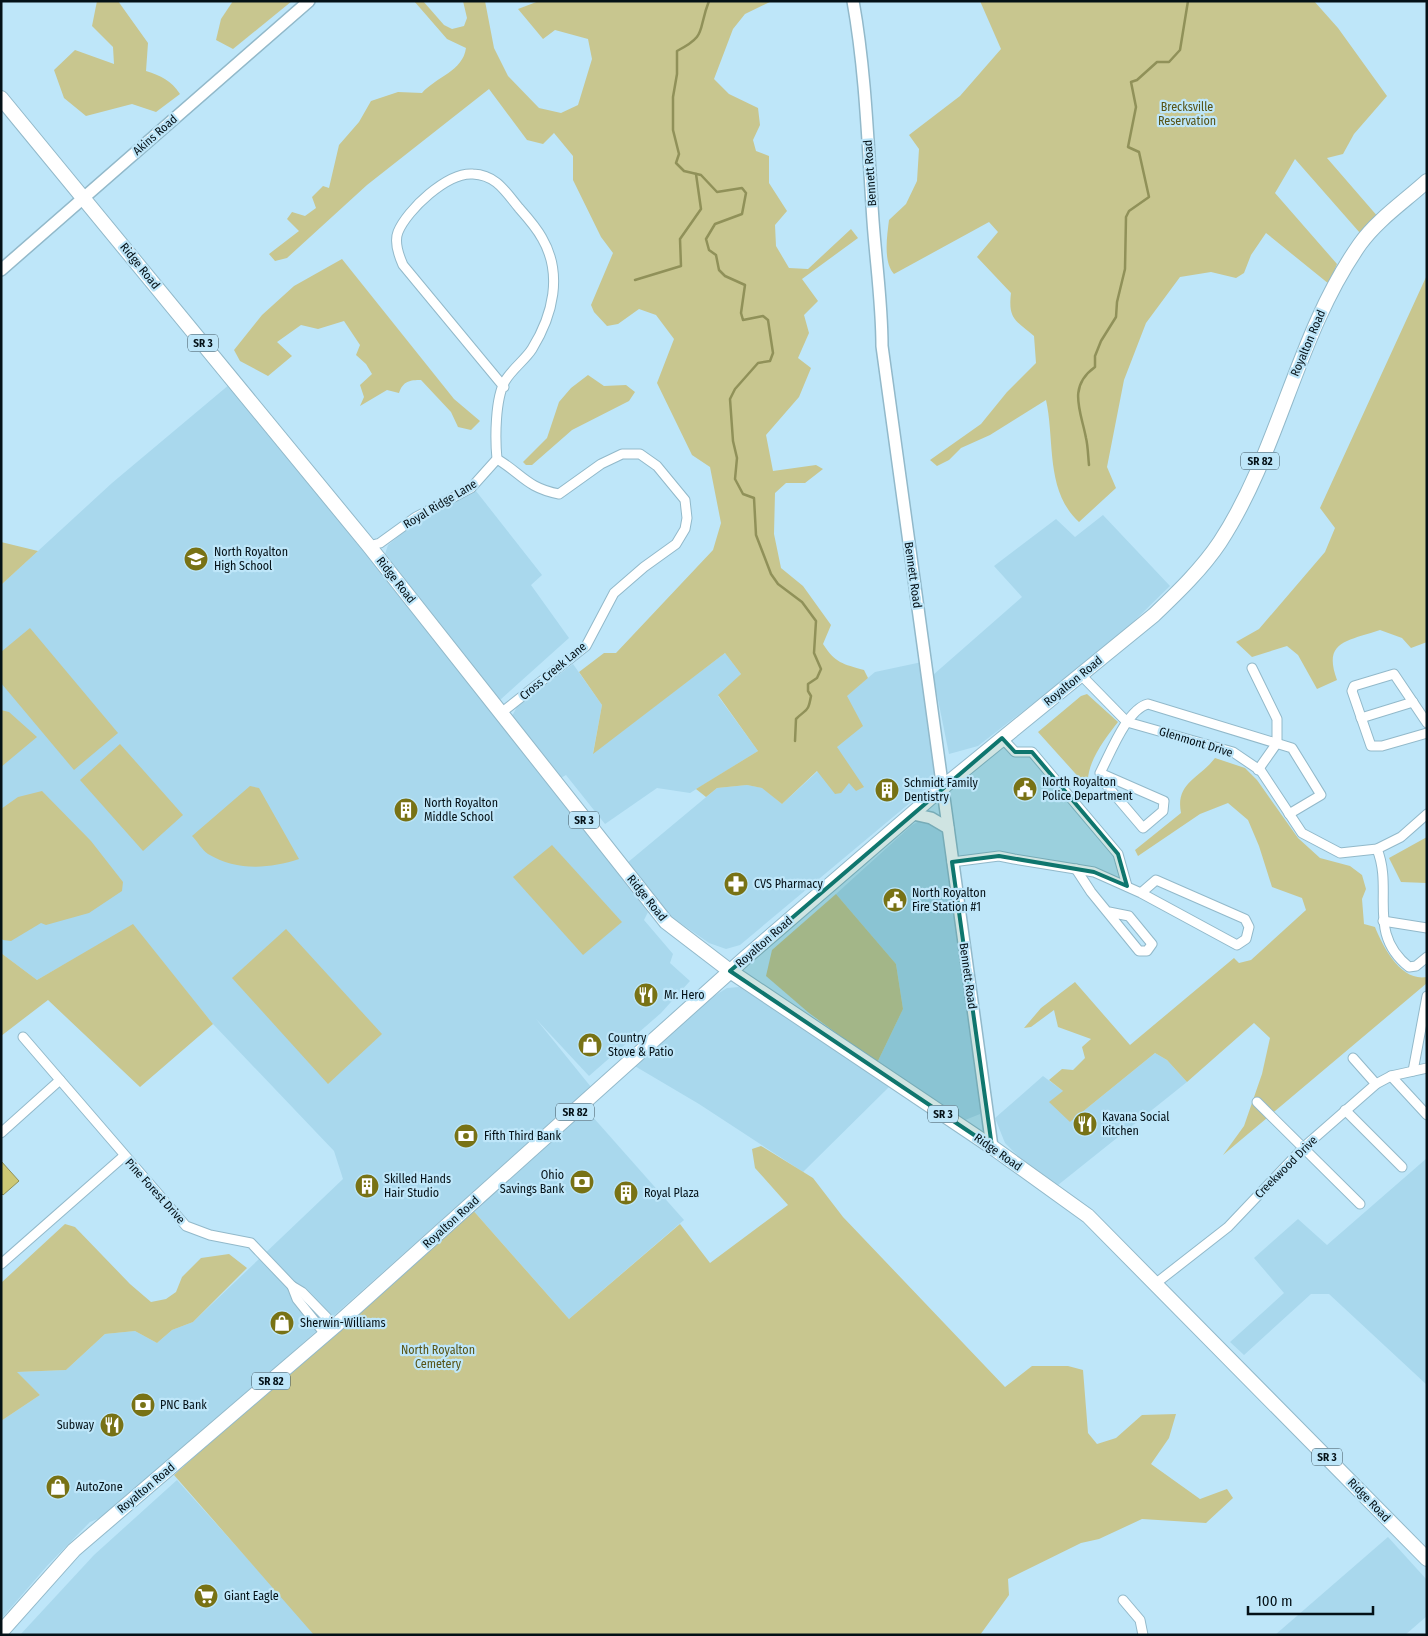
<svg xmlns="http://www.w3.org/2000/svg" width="1428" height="1636" font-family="'Fira Sans Condensed',sans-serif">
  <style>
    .built { fill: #a9d8ed }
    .green { fill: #c8c68f }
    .water { fill: #ccc875; stroke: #909159 }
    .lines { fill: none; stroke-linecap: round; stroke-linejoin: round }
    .stream { stroke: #909159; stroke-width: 2.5 }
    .minor-casing { stroke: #92b9ca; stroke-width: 11 }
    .tertiary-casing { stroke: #92b9ca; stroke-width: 14 }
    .primary-casing { stroke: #92b9ca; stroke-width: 16 }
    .minor { stroke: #fff; stroke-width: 9 }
    .tertiary { stroke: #fff; stroke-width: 11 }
    .primary { stroke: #fff; stroke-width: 14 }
    .marked { fill: #0f766e; fill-opacity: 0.2; stroke: #0f766e; stroke-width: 4; stroke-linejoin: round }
    .labels { text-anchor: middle; stroke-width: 4.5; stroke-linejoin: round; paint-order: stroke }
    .shield { fill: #bee6f9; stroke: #3c515b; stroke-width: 1 }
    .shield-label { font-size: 11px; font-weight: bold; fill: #041117 }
    .park-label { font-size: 12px; fill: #575315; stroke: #bee6f9 }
    .street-label { font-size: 12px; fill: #041117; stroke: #bee6f9 }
    .poi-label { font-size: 12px; fill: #041117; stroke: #bee6f9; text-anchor: start }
  </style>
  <rect width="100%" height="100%" fill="#bee6f9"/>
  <g class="built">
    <path d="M 230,384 L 499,719 L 648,912 L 644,920 L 673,954 L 670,963 L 690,981 L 661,1013 L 589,1076 L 536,1019 L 591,1087 L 177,1455 L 105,1516 L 90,1522 L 47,1566 L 1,1619 L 1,1421 L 40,1395 L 16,1372 L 66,1370 L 105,1334 L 135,1331 L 157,1343 L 172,1330 L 193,1322 L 343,1179 L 334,1151 L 213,1024 L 133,925 L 37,980 L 1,953 L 1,585 L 112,483 Z"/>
    <path d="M 476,491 L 542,575 L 531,585 L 569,638 L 500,700 L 497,700 L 384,557 L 388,545 L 418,520 Z"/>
    <path d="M 1103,515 L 1170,586 L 1127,628 L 1079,668 L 978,746 L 949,754 L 933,675 L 1022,597 L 994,566 L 1056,519 L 1075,537 Z"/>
    <path d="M 725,653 L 741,674 L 718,696 L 758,751 L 690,793 L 657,788 L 605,824 L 566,775 L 559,779 L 517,728 L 512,716 L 517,707 L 573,664 L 602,705 L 593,753 Z"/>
    <path d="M 922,662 L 938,768 L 929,787 L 740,945 L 726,949 L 709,943 L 673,918 L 627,863 L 717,788 L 747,785 L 763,788 L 782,804 L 818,771 L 813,724 L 875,672 Z"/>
    <path d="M 919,821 L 938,827 L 946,839 L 980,1089 L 980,1114 L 965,1120 L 877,1063 L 903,1009 L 896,964 L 836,894 L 912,825 Z"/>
    <path d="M 739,987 L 834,1046 L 890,1086 L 803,1172 L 699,1104 L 633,1065 L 714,996 L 727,988 Z"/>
    <path d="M 1155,1053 L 1167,1060 L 1187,1082 L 1058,1185 L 1021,1159 L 1005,1143 L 995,1118 L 1043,1076 L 1063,1091 L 1070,1122 Z"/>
    <path d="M 584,1107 L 684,1220 L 569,1319 L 471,1208 Z"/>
    <path d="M 1427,1158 L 1427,1385 L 1329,1294 L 1311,1294 L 1244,1355 L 1230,1342 L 1284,1293 L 1254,1258 L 1298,1219 L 1327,1245 Z"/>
    <path d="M 177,1480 L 315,1634 L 20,1635 L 94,1555 Z"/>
    <path d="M 1388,1537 L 1427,1580 L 1427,1616 L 1405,1635 L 1275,1635 Z"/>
  </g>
  <g class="green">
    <path d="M 97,1 L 118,1 L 148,43 L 146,71 C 161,76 171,80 180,94 L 156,112 L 132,104 L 86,116 L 64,98 L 54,70 L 75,50 L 114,64 L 113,47 L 92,26 Z"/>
    <path d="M 233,1 L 292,1 L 233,49 L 216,40 L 221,19 Z"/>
    <path d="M 414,1 L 423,1 L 444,25 L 452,29 L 464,26 L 467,18 L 463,1 L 485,1 L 494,48 L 508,76 L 539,108 L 561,113 L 578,105 L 592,59 L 588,39 L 555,30 L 543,39 L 518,9 L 539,1 L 772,1 L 745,14 L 733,29 L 714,79 L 729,94 L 758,108 L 760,125 L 753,140 L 756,151 L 769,156 L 769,183 L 787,211 L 775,225 L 776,246 L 789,268 L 808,269 L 851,229 L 858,238 L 802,279 L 818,301 L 804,315 L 809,333 L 798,358 L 811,368 L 799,397 L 766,435 L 773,471 L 816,465 L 823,469 L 805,483 L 786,483 L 775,493 L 774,534 L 781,568 L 803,586 L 831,625 L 823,644 C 835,663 843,664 864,670 L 868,678 L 847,696 L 863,726 L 837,747 L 864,787 L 856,791 L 849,783 L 841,793 L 835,794 L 817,771 L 782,804 L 762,788 L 747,785 L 717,788 L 706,797 L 696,789 L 758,751 L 718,695 L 741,674 L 725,653 L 593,754 L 602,705 L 579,672 L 604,653 L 616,653 L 713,550 L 721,523 L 710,467 L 692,455 L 657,383 L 674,339 L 656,315 L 639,309 L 618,324 L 607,326 L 594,312 L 591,305 L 613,253 L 601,237 L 573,180 L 573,156 L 554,133 L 543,144 L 527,140 L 489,89 L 367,185 L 287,258 L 275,261 L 269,254 L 299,231 L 287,219 L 292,212 L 305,216 L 316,208 L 312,197 L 323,186 L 329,188 L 339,145 L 359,122 L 371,101 L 398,92 L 422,93 C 436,77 463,71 466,48 L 447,39 Z"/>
    <path d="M 980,1 L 1314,1 L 1338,28 L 1387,96 L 1354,134 L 1343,154 L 1327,158 L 1379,218 L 1360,233 L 1295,159 L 1275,193 L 1337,264 L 1329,284 L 1266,233 L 1251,255 L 1244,273 L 1236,278 L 1211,272 L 1180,277 L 1146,323 L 1124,380 L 1107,467 L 1116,488 L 1079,522 C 1045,491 1055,440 1046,400 L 990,435 L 961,448 L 949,460 L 937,466 L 930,460 L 981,424 L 1007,392 L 1036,363 L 1034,336 C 1015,320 1008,319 1011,293 L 977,257 L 998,232 L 989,222 L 894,274 C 883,262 887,236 889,220 L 906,204 L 917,181 L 919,149 L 909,135 L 960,96 L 1001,49 Z"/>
    <path d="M 342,259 L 454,399 L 480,421 L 471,430 L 458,427 L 451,412 L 421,380 C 410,380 403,381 399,393 L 387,390 L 360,406 L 364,397 L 360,385 L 372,374 L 366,364 L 356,355 L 360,345 L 344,321 L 318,329 L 301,325 L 277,342 L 292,356 L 268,376 L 240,361 L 234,350 L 262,315 L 294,286 Z"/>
    <path d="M 1427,275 L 1427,642 L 1411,648 L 1402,638 L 1380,630 C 1349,641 1322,640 1337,680 L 1317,689 L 1298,655 L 1287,646 L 1252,657 L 1236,642 L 1259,629 L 1325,552 L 1335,528 L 1320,508 Z"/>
    <path d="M 588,375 L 604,386 L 626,385 L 635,392 L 629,401 L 572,430 L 532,465 L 526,465 L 523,462 L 547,438 L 559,402 L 571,388 Z"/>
    <path d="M 1,542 L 38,551 L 1,585 Z"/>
    <path d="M 30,628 L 118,733 L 74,770 L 1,683 L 1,652 Z"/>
    <path d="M 1087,694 L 1118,722 C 1106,737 1087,762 1088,782 L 1083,782 L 1038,732 L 1081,696 Z"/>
    <path d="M 1,710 L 9,712 L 37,737 L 1,767 Z"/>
    <path d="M 120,744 L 183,815 L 143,851 L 80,780 Z"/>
    <path d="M 1215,758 L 1245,768 L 1257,780 L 1298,838 L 1320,858 L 1350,866 L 1362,875 L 1366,889 L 1362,899 L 1364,924 L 1375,927 C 1383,947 1401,982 1427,977 L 1427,983 L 1223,1155 L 1244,1126 L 1262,1074 L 1270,1038 L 1254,1023 L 1187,1082 L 1167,1060 L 1155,1053 L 1070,1122 L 1049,1102 L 1063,1091 L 1049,1080 L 1062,1069 L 1073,1070 L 1085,1058 L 1082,1047 L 1091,1039 L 1058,1027 L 1054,1010 L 1031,1027 L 1024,1028 L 1041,1008 L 1075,982 L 1130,1045 L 1234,958 L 1239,963 L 1251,960 L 1306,910 L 1302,898 L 1272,887 L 1259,846 L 1248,820 L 1228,803 L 1200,814 L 1138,856 L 1135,850 L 1181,813 C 1175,783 1200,778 1215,758 Z"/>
    <path d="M 250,786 L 259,788 L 299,859 C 269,869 236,871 208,854 C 202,850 197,841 192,836 Z"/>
    <path d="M 42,791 L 91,841 L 123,882 L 122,891 L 89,913 L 46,925 L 41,923 L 11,941 L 3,940 L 1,938 L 1,809 L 18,797 Z"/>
    <path d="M 1427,837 L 1427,883 L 1401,882 L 1389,858 Z"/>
    <path d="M 552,845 L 622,922 L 583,955 L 513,877 Z"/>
    <path d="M 836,894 L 896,964 L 903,1009 L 877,1063 L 809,1013 L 766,976 L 772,950 Z"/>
    <path d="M 133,924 L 213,1024 L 140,1087 L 48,1000 L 1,1036 L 1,953 L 37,980 Z"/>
    <path d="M 286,929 L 382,1034 L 328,1084 L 232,978 Z"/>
    <path d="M 761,1146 L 813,1178 L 843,1217 L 1005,1387 L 1032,1366 L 1068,1366 L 1083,1370 L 1088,1433 L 1097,1444 L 1116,1438 L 1142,1415 L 1176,1414 L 1169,1438 L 1151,1464 L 1200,1499 L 1227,1489 L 1233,1498 L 1206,1523 L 1142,1519 L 1099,1539 L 1081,1543 L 1008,1579 L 1009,1595 L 980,1635 L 314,1635 L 174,1475 L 471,1208 L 569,1319 L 680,1224 L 710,1263 L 788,1205 L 755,1168 L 752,1149 Z"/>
    <path d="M 65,1224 L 75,1227 L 130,1284 L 151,1302 L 166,1299 L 176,1292 L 182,1277 L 201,1258 L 229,1254 L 247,1268 L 193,1322 L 172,1330 L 157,1343 L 135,1331 L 105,1334 L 66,1370 L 17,1372 L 40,1395 L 1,1421 L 1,1283 Z"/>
  </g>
  <path class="water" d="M 1,1161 L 19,1181 L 3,1195 L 1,1193 Z"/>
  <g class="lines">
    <g class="stream">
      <path d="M 709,1 C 697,31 708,35 677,51 L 677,74 L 673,97 L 673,130 L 679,154 L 676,163 L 684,171 L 701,175 L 717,192 L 742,188 L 746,193 L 742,214 L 715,224 L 706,239 L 709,250 L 716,255 L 719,270 L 725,276 L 745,285 L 741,313 L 743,320 L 763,316 L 768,320 L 773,353 L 770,361 L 758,363 L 735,389 L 730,399 L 733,441 L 737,458 L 735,479 L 743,494 L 754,498 L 756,535 L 771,574 L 778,584 L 802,602 L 816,621 L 814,653 L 821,669 L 817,678 L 808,684 L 808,691 L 811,696 C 808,713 807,708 796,719 L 795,741"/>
      <path d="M 635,280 L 681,266 L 680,239 L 701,209 L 696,174"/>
      <path d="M 1089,465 C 1088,456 1088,446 1086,438 C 1081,411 1067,387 1095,367 L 1095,356 L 1101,341 L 1116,317 L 1117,302 L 1125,269 L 1126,217 L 1129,211 L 1149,197 L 1139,152 L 1128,147 L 1136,107 L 1131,82 L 1137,80 L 1157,62 L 1169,62 L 1180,50 L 1188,1"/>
    </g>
    <defs>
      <g id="minor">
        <path d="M 497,459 C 522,474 527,488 559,494 L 601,464 L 622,454 L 640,454 L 657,466 L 685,500 L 687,518 L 685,529 L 676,544 L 644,567 L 614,593 L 586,646 L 501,713"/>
        <path d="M 369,546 L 380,543 L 416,517 L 471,488 L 497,459 C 495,439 495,399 505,381 C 512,369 525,360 532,349 C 553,315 563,274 542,238 C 536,227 527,217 519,208 C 505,191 496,175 473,174 C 447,172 407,210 398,232 C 394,242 399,256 403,265 L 504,387"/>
        <path d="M 1252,668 L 1277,719 L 1277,743 L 1258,770"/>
        <path d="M 1081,675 L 1127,722 L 1233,752 L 1261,771 L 1302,833 L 1340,853 L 1377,849 L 1401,837 L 1427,814"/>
        <path d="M 1361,718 L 1413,702"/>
        <path d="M 1427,723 L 1394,674 L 1354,686 L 1352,691 L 1371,746 L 1382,746 L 1427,733"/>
        <path d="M 1002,738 L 1015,752 L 1032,752 L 1118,854 L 1127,886"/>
        <path d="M 1100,773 L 1164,801 L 1163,811 L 1143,828 L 1103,781 L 1100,773 C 1110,754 1127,709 1148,704 L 1292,748 L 1321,795 L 1289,814"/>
        <path d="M 1377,849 C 1394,891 1366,933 1409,967 L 1416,966 L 1427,957"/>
        <path d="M 952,862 L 999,856 L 1014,859 L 1094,872 L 1141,893 L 1237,945 L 1246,939 L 1249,927 L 1245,919 L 1156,880 L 1141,893"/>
        <path d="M 1076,869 L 1091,892 L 1139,951 L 1147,951 L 1152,944 L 1129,916 L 1109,912"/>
        <path d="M 1383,921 L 1427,928"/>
        <path d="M 23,1037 L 186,1226 L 210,1235 L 251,1243 L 292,1286 L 297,1299 L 325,1334"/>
        <path d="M 1353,1058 L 1376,1084"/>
        <path d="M 1413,1071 L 1427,996"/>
        <path d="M 1391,1076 L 1427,1115"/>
        <path d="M 1257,1102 L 1360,1204"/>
        <path d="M 1345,1110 L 1402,1167"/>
        <path d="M 1,1133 L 60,1080"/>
        <path d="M 1,1264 L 124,1156"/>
        <path d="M 1155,1284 L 1228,1227 L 1304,1147 L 1376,1084 L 1391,1076 L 1427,1068"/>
        <path d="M 292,1286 L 302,1292 L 335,1326"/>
        <path d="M 1123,1600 L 1140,1620 L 1143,1635"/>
      </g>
      <g id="tertiary">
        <path d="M 853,1 C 866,73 868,148 873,221 C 876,263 882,304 882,346 L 992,1147"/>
        <path d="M 1,270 L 309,1"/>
        <path d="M 913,814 L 931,818 L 948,828"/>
      </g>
      <g id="primary">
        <path d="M 1,98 L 369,546 L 666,922 L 730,971 L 992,1147 L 1088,1216 L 1427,1559"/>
        <path d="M 1,1632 L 74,1550 L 335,1326 L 745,958 L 943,787 L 1154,615 C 1178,592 1202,569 1220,542 C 1280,450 1296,335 1360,244 C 1377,220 1405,201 1427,181"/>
      </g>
    </defs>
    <use href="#minor" class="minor-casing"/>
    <use href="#tertiary" class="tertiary-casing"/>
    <use href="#primary" class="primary-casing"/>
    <use href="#minor" class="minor"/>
    <use href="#tertiary" class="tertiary"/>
    <use href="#primary" class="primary"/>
  </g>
  <path class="marked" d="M 1002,738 L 1015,752 L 1032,752 L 1118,854 L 1127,886 L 1094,872 L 999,856 L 952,862 L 992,1147 L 730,971 Z"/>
  <defs>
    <symbol id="school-disc" viewBox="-11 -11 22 22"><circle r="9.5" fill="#787215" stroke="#bee6f9"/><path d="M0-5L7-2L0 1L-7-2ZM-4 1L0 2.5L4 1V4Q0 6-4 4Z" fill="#fff"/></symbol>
    <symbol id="civic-disc" viewBox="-11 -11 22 22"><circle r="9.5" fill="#787215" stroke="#bee6f9"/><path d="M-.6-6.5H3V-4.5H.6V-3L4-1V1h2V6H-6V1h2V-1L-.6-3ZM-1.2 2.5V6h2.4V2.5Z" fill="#fff"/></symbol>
    <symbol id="building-disc" viewBox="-11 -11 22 22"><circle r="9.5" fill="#787215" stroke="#bee6f9"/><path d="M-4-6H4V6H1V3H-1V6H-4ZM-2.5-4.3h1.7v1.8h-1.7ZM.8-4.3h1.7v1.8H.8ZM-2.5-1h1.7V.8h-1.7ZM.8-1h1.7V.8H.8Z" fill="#fff"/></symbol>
    <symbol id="pharmacy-disc" viewBox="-11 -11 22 22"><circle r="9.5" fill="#787215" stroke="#bee6f9"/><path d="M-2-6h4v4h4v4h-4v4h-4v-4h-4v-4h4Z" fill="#fff"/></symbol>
    <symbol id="restaurant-disc" viewBox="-11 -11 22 22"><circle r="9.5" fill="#787215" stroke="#bee6f9"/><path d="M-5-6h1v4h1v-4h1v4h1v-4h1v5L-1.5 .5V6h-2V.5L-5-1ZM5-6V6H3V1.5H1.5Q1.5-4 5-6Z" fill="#fff"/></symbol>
    <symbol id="shop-disc" viewBox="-11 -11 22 22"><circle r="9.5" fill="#787215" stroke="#bee6f9"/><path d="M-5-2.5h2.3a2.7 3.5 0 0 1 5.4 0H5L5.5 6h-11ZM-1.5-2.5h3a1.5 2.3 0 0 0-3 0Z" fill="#fff"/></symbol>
    <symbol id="bank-disc" viewBox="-11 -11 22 22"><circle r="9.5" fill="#787215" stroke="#bee6f9"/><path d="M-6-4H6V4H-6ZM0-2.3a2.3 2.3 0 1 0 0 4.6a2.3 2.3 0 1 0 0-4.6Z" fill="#fff"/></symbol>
    <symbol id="supermarket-disc" viewBox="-11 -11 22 22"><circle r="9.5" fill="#787215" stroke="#bee6f9"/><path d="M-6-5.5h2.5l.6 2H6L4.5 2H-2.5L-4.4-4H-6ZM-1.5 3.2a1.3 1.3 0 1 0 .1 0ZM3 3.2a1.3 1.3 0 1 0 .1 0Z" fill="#fff"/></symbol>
  </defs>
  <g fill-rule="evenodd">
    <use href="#school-disc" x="182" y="545" width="28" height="28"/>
    <use href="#civic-disc" x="1011" y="775" width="28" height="28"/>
    <use href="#building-disc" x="873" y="776" width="28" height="28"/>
    <use href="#building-disc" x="392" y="796" width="28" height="28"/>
    <use href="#pharmacy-disc" x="722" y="870" width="28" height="28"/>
    <use href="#civic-disc" x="881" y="886" width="28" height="28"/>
    <use href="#restaurant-disc" x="632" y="981" width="28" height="28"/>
    <use href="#shop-disc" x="576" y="1031" width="28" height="28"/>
    <use href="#restaurant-disc" x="1071" y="1110" width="28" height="28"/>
    <use href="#bank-disc" x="452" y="1122" width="28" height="28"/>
    <use href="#bank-disc" x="568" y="1168" width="28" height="28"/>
    <use href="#building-disc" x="353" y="1172" width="28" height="28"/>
    <use href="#building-disc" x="612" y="1179" width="28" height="28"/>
    <use href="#shop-disc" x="268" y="1309" width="28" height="28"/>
    <use href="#bank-disc" x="129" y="1391" width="28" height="28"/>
    <use href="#restaurant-disc" x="98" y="1411" width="28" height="28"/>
    <use href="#shop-disc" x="44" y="1473" width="28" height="28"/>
    <use href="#supermarket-disc" x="192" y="1582" width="28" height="28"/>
  </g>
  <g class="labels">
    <g class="shield">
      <rect x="188" y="334.5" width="30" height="17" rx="4"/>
      <rect x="1241" y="452.5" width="38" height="17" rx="4"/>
      <rect x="569" y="811.5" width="30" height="17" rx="4"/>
      <rect x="556" y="1103.5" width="38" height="17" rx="4"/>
      <rect x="928" y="1105.5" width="30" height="17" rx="4"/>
      <rect x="252" y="1372.5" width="38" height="17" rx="4"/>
      <rect x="1312" y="1448.5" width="30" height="17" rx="4"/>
    </g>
    <g class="shield-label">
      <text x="203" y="347">SR 3</text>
      <text x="1260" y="465">SR 82</text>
      <text x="584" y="824">SR 3</text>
      <text x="575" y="1116">SR 82</text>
      <text x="943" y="1118">SR 3</text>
      <text x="271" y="1385">SR 82</text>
      <text x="1327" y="1461">SR 3</text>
    </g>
    <g class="park-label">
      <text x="1187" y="111">Brecksville<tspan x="1187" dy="14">Reservation</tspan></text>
      <text x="438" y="1354">North Royalton<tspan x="438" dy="14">Cemetery</tspan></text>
    </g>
    <g class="street-label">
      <text transform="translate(155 135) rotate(-41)" y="4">Akins Road</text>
      <text transform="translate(870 173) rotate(-94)" y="4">Bennett Road</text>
      <text transform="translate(140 266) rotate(51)" y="4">Ridge Road</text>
      <text transform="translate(1308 343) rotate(-67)" y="4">Royalton Road</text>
      <text transform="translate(440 504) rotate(-31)" y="4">Royal Ridge Lane</text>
      <text transform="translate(913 575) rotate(82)" y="4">Bennett Road</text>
      <text transform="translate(396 580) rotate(52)" y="4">Ridge Road</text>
      <text transform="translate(553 671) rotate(-40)" y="4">Cross Creek Lane</text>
      <text transform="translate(1073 681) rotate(-39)" y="4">Royalton Road</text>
      <text transform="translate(1196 742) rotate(17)" y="4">Glenmont Drive</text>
      <text transform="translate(647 898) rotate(51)" y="4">Ridge Road</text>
      <text transform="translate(764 942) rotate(-41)" y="4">Royalton Road</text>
      <text transform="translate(968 976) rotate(82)" y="4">Bennett Road</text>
      <text transform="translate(998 1152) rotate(35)" y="4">Ridge Road</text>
      <text transform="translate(1286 1167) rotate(-45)" y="4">Creekwood Drive</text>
      <text transform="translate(155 1191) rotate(48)" y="4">Pine Forest Drive</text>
      <text transform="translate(451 1222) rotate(-42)" y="4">Royalton Road</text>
      <text transform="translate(146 1488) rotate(-40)" y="4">Royalton Road</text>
      <text transform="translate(1369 1500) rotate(46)" y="4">Ridge Road</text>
    </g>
    <g class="poi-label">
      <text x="214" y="556">North Royalton<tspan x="214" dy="14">High School</tspan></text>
      <text x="1042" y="786">North Royalton<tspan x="1042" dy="14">Police Department</tspan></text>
      <text x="904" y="787">Schmidt Family<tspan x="904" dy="14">Dentistry</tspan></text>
      <text x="424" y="807">North Royalton<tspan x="424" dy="14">Middle School</tspan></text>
      <text x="754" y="888">CVS Pharmacy</text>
      <text x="912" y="897">North Royalton<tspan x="912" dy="14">Fire Station #1</tspan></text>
      <text x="664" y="999">Mr. Hero</text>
      <text x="608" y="1042">Country<tspan x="608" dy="14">Stove &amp; Patio</tspan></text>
      <text x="1102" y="1121">Kavana Social<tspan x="1102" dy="14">Kitchen</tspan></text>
      <text x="484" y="1140">Fifth Third Bank</text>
      <text x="564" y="1179" text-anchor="end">Ohio<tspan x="564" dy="14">Savings Bank</tspan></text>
      <text x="384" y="1183">Skilled Hands<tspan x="384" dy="14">Hair Studio</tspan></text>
      <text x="644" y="1197">Royal Plaza</text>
      <text x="300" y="1327">Sherwin-Williams</text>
      <text x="160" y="1409">PNC Bank</text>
      <text x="94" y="1429" text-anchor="end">Subway</text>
      <text x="76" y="1491">AutoZone</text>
      <text x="224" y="1600">Giant Eagle</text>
    </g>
  </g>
  <rect width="1428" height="1636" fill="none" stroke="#041117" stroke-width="5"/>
  <path d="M1248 1606v8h125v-8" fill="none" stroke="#041117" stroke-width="2.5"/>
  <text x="1256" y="1606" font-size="15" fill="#041117" stroke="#bee6f9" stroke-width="4" paint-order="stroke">100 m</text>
</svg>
